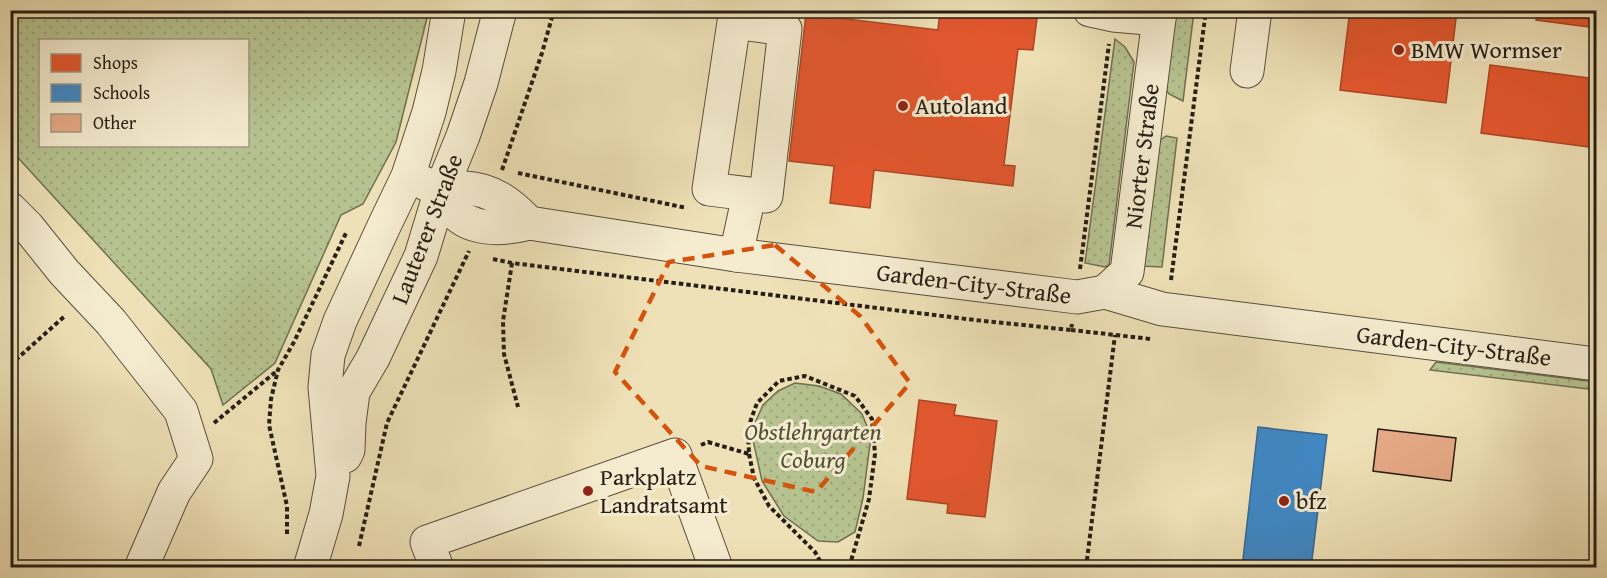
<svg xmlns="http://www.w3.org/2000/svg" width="1607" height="578" font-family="'Gentium Book Plus',serif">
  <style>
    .grass { fill: url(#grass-dots); stroke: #6e7052; stroke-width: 1.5; fill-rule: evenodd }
    .shops { fill: #e4572e; stroke: #ab4626; stroke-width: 1.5 }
    .schools { fill: #3f88c5; stroke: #386890; stroke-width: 1.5 }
    .building { fill: #e6aa87; stroke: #261e15; stroke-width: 1.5 }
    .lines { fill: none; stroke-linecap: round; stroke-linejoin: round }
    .minor-casing { stroke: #584f3e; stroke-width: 35 }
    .path { stroke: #261e15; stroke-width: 4; stroke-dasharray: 4.5 3; stroke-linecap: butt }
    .minor { stroke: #f5ecd0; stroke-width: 33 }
    .marked { fill: none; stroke: #d5530d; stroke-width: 4.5; stroke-dasharray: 12 8; stroke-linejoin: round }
    .poi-dot { fill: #8f2418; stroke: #f5ecd0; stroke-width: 2 }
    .labels { text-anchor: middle; stroke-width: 6; stroke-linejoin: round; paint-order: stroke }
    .poi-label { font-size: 24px; fill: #261e15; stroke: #f5ecd0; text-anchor: start }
    .street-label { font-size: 24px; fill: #261e15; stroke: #f5ecd0 }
    .park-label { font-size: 24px; font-style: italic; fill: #51503a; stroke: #f5ecd0 }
  </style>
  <defs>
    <pattern id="grass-dots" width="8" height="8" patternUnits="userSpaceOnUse" patternTransform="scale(1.5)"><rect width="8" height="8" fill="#b6c390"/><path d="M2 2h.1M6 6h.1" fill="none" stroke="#9ca77b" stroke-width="1.8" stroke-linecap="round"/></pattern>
  </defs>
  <rect width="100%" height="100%" fill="#efe1b7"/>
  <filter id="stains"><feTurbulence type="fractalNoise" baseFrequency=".00333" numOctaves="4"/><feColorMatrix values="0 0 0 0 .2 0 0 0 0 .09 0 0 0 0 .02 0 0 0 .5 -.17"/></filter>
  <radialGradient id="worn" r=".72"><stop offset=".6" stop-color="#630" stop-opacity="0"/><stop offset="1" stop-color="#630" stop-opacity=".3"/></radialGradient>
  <g class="grass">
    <path d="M 424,10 L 427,18 L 396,142 L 363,204 L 341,215 L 275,363 L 223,405 L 211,369 L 11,150 L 11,11 ZM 40,40 L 248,40 L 248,146 L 40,146 Z"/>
    <path d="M 1170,11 L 1194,11 L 1183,101 L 1169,94 L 1161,82 Z"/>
    <path d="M 1115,39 L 1125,47 L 1134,62 L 1109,265 L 1105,267 L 1085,263 Z"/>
    <path d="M 1166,136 L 1177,138 L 1162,267 L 1140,266 L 1153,145 Z"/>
    <path d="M 1436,362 L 1596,382 L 1596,390 L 1430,370 Z"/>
    <path d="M 795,383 L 819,386 L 841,394 L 862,414 L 871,436 L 863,498 L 855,532 L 838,542 L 818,541 L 784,516 L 762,481 L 753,440 L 755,423 L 763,405 L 778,391 Z"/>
  </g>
  <g class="shops">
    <path d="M 940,10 L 1038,10 L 1033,50 L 1018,49 L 1004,165 L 1015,166 L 1013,186 L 874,170 L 870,208 L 830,203 L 834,166 L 789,161 L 806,14 L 938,30 Z"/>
    <path d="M 1350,10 L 1457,10 L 1446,103 L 1340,90 Z"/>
    <path d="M 1537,10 L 1596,10 L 1596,28 L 1536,20 Z"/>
    <path d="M 1490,65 L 1596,79 L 1596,148 L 1481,133 Z"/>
    <path d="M 919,400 L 956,405 L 954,415 L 997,421 L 985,517 L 947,513 L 948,504 L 907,499 Z"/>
  </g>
  <path class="schools" d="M 1258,427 L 1327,435 L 1311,568 L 1242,568 Z"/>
  <path class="building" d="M 1378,429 L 1456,438 L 1451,481 L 1373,471 Z"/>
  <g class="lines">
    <defs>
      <g id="minor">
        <path d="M 1090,10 L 1113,15 L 1159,19"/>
        <path d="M 734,22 L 785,29 L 766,196 L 709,189 Z"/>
        <path d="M 1247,71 L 1255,10"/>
        <path d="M 424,183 C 429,185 435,189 441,190 C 448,191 457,188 465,188 C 492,189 511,204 529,223"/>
        <path d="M 441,190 C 444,196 447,202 450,207 C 468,232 503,230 529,223 L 736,255 L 1077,297 L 1105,292 L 1162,309 L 1596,364"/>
        <path d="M 10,209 L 28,227 L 64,272 L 111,322 L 181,411 L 196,459 L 174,492 L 141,568"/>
        <path d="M 736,255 L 749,195"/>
        <path d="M 1105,292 L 1127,272 L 1160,10"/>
        <path d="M 345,456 L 348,450 L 349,423 L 353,392 L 373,358 L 421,256 L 441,190 L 463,136 L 481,83 L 500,10"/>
        <path d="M 310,568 L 326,514 L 333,476 L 325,387 L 328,355 L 340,321 L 385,224 L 408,176 L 429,112 L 439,71 L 449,10"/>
        <path d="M 437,568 L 427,542 L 675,455 L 716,568"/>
      </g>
    </defs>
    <use href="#minor" class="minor-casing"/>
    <g class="path">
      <path d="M 502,170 L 542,53 L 554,10"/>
      <path d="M 518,173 L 687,208"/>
      <path d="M 493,259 L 512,263 L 975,320 L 1071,330 L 1072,324"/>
      <path d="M 512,263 L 503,321 L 504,354 L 518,407"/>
      <path d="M 1080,269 L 1109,44"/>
      <path d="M 1171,280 L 1206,10"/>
      <path d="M 1071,330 L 1151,339"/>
      <path d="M 10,365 L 66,315"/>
      <path d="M 214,423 L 278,370"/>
      <path d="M 701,445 L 708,442 L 749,454 L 748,428 L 757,403 L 779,381 L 805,376 L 855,396 L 872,419 L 875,454 L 869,499 L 849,568"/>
      <path d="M 749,454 L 754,478 L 769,506 L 815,552 L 824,568"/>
      <path d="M 287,534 L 287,506 L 269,425 L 271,399 L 278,370 L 294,342 L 347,231"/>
      <path d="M 359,546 L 387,423 L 469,251"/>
      <path d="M 1086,568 L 1115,335"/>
    </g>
    <use href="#minor" class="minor"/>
  </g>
  <path class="marked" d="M 775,245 L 860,316 L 910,383 L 816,492 L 701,466 L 615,372 L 669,262 Z"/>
  <g class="poi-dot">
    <circle cx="1399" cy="50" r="6"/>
    <circle cx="903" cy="106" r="6"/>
    <circle cx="588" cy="491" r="6"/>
    <circle cx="1284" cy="501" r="6"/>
  </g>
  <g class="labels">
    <g class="poi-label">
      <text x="1411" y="58">BMW Wormser</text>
      <text x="915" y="114">Autoland</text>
      <text x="600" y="485">Parkplatz<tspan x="600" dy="28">Landratsamt</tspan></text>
      <text x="1296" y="509">bfz</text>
    </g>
    <g class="street-label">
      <text transform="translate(1142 156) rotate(-83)" y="8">Niorter Straße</text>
      <text transform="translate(427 229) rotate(-69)" y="8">Lauterer Straße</text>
      <text transform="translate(974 284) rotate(7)" y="8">Garden-City-Straße</text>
      <text transform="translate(1454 346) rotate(7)" y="8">Garden-City-Straße</text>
    </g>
    <g class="park-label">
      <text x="813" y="440">Obstlehrgarten<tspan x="813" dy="28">Coburg</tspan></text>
    </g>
  </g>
  <rect width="1607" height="578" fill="none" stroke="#efe1b7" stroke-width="36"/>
  <rect x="12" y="12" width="1583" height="554" fill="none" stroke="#261e15" stroke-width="3"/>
  <rect x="18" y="18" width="1571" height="542" fill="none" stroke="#261e15" stroke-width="1.5"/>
  <rect x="39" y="39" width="210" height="108" fill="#f5ecd0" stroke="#a29a85" stroke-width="1.5"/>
  <rect x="51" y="54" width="30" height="18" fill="#e4572e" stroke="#a29a85" stroke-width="1.5"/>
  <text x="93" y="69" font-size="18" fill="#261e15">Shops</text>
  <rect x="51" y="84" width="30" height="18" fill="#3f88c5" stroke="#a29a85" stroke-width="1.5"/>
  <text x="93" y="99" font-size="18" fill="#261e15">Schools</text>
  <rect x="51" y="114" width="30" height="18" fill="#e6aa87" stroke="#a29a85" stroke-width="1.5"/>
  <text x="93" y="129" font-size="18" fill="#261e15">Other</text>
  <rect width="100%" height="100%" filter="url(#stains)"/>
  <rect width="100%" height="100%" fill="url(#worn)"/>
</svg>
